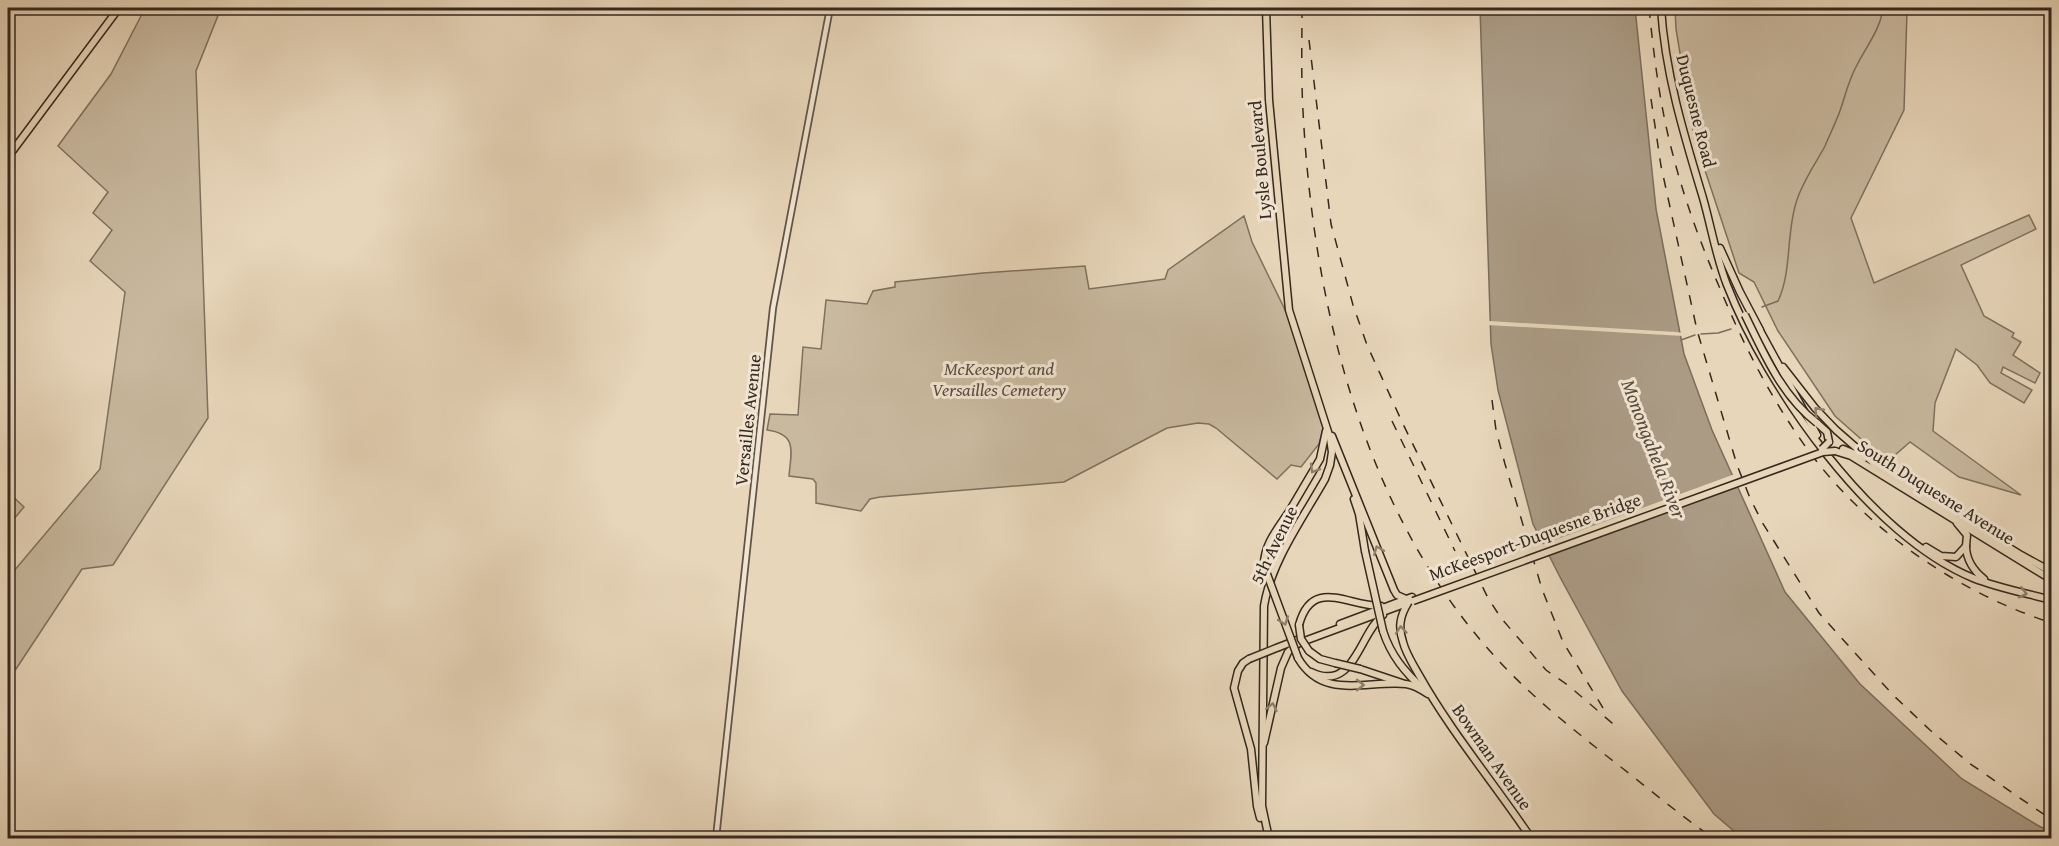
<svg xmlns="http://www.w3.org/2000/svg" width="2059" height="846" font-family="'Gentium Book Plus',serif">
  <style>
    .green { fill: #c9b99f; stroke: #7e715e; stroke-width: 1.5 }
    .water { fill: #ab9b85; stroke: #7b6d5c; stroke-width: 1.5 }
    .pier { fill: #e8d6ba }
    .lines { fill: none; stroke-linecap: round; stroke-linejoin: round }
    .stream { stroke: #7b6d5c; stroke-width: 1.5 }
    .minor-casing { stroke: #615445; stroke-width: 8 }
    .major-casing { stroke: #34291e; stroke-width: 9 }
    .minor { stroke: #f0e4d2; stroke-width: 4.5 }
    .major { stroke: #e8d6ba; stroke-width: 6 }
    .rail { stroke: #34291e; stroke-width: 1.5; stroke-dasharray: 10 10; stroke-linecap: butt }
    .major-bridge-casing { stroke: #34291e; stroke-width: 9; stroke-linecap: butt }
    .major-bridge { stroke: #e8d6ba; stroke-width: 6 }
    .oneway { stroke: #8e806c }
    .labels { text-anchor: middle; stroke-width: 6; stroke-linejoin: round; paint-order: stroke }
    .street-label { font-size: 18px; fill: #34291e; stroke: #f0e4d2 }
    .park-label { font-size: 18px; font-style: italic; fill: #594d3e; stroke: #f0e4d2 }
    .water-label { font-size: 20px; font-style: italic; fill: #584b3d; stroke: #f0e4d2 }
  </style>
  <rect width="100%" height="100%" fill="#e8d6ba"/>
  <filter id="stains"><feTurbulence type="fractalNoise" baseFrequency=".00333" numOctaves="4"/><feColorMatrix values="0 0 0 0 .2 0 0 0 0 .09 0 0 0 0 .02 0 0 0 .5 -.17"/></filter>
  <radialGradient id="worn" r=".72"><stop offset=".6" stop-color="#630" stop-opacity="0"/><stop offset="1" stop-color="#630" stop-opacity=".3"/></radialGradient>
  <g class="green">
    <path d="M 136,8 L 221,8 L 196,71 L 208,418 L 113,565 L 82,569 L 16,669 L 8,660 L 8,578 L 100,469 L 125,292 L 90,261 L 112,230 L 93,213 L 108,192 L 58,146 L 111,74 L 142,14 Z"/>
    <path d="M 1675,8 L 1905,8 L 1907,11 L 1904,110 L 1851,218 L 1874,283 L 2029,215 L 2036,229 L 1961,265 L 1984,316 L 2014,333 L 2012,337 L 2021,342 L 2013,355 L 2040,373 L 2035,383 L 2003,367 L 2001,373 L 2032,390 L 2024,403 L 1990,383 L 1977,365 L 1956,349 L 1935,403 L 1933,431 L 2021,495 L 1959,477 L 1910,442 L 1887,462 L 1835,416 L 1778,331 L 1754,282 L 1739,273 L 1694,137 L 1676,29 Z"/>
    <path d="M 1244,216 L 1252,242 L 1288,316 L 1324,426 L 1319,444 L 1301,467 L 1291,465 L 1277,479 L 1216,428 L 1209,424 L 1198,423 L 1167,428 L 1064,482 L 880,497 L 870,499 L 861,511 L 816,503 L 816,483 L 813,479 L 789,476 C 791,452 798,434 767,430 L 770,414 L 798,415 L 803,347 L 821,349 L 826,300 L 867,304 L 873,291 L 895,287 L 895,282 L 983,273 L 1085,266 L 1089,289 L 1165,279 L 1168,270 Z"/>
    <path d="M 8,492 L 24,507 L 8,526 Z"/>
  </g>
  <path class="water" d="M 1480,8 L 1635,8 L 1656,209 L 1684,354 L 1712,430 L 1785,592 L 1860,684 L 1962,779 L 2037,825 L 2051,832 L 2051,838 L 1742,838 L 1714,814 L 1622,691 L 1561,579 L 1533,524 L 1498,390 L 1491,344 Z"/>
  <g class="pier">
    <path d="M 1487,319 L 1489,321 L 1676,332 L 1683,333 L 1684,336 L 1487,325 Z"/>
    <path d="M 1735,474 L 1740,485 L 1546,556 L 1541,545 Z"/>
  </g>
  <g class="lines">
    <g class="stream">
      <path d="M 1762,307 L 1778,301 C 1792,271 1786,235 1796,203 C 1802,182 1815,165 1825,146 C 1830,134 1837,120 1841,108 C 1846,93 1849,79 1857,65 C 1866,47 1881,28 1883,8"/>
      <path d="M 1701,334 L 1718,333 L 1731,329"/>
      <path d="M 1681,340 L 1695,335"/>
    </g>
    <defs>
      <path id="minor" d="M 716,838 L 773,308 L 830,8"/>
      <g id="major">
        <path d="M 1266,8 L 1269,100 L 1289,310 L 1330,438 L 1332,452 L 1330,465 L 1325,479 C 1303,518 1271,562 1264,606 L 1262,806 L 1268,834 L 1271,838"/>
        <path d="M 1661,8 C 1665,73 1684,135 1703,198 C 1711,226 1716,257 1727,285 C 1767,387 1869,535 1973,578 C 1998,588 2025,593 2052,600"/>
        <path d="M 8,157 L 119,8"/>
        <path d="M 1720,248 L 1740,292 L 1760,330"/>
        <path d="M 1758,327 L 1817,435"/>
        <path d="M 1783,367 L 1815,408 L 1836,430 L 1876,465"/>
        <path d="M 1817,423 L 1827,432 L 1829,442"/>
        <path d="M 1332,436 L 1394,590 L 1397,595 L 1406,599"/>
        <path d="M 1843,449 L 1864,458"/>
        <path d="M 1835,451 L 1851,456 L 2052,580"/>
        <path d="M 1873,463 L 2021,555 L 2052,572"/>
        <path d="M 1354,499 L 1359,514 L 1365,551"/>
        <path d="M 1290,510 L 1320,459 L 1326,431"/>
        <path d="M 1966,546 C 1966,559 1974,571 1984,579"/>
        <path d="M 1926,547 L 1941,556 L 1956,557 L 1966,546 L 1967,535 L 1957,523"/>
        <path d="M 1408,603 C 1400,616 1398,627 1403,642 C 1406,654 1413,664 1419,675 C 1451,732 1494,783 1531,838"/>
        <path d="M 1340,624 L 1412,597"/>
        <path d="M 1299,625 C 1312,576 1349,607 1381,606"/>
        <path d="M 1383,631 C 1391,656 1405,672 1424,690"/>
        <path d="M 1279,647 L 1297,640"/>
        <path d="M 1309,651 L 1320,659 L 1335,663"/>
        <path d="M 1298,658 C 1323,701 1367,680 1406,684 C 1414,685 1422,690 1428,694"/>
        <path d="M 1249,659 L 1243,663 L 1238,671 L 1234,688 L 1251,749 L 1257,806 L 1260,818"/>
        <path d="M 1360,669 L 1402,683"/>
        <path d="M 1311,672 C 1354,693 1359,634 1383,615"/>
        <path d="M 1264,743 L 1281,668 L 1288,652 L 1299,643 L 1407,603"/>
      </g>
    </defs>
    <use href="#minor" class="minor-casing"/>
    <use href="#major" class="major-casing"/>
    <use href="#minor" class="minor"/>
    <use href="#major" class="major"/>
    <g class="rail">
      <path d="M 1302,8 C 1302,42 1301,76 1303,111 C 1313,304 1363,514 1498,660 C 1531,696 1570,727 1608,757 C 1643,784 1677,813 1713,838"/>
      <path d="M 1649,8 C 1654,57 1660,107 1673,155 C 1685,202 1702,247 1721,291 C 1744,346 1771,398 1805,446 C 1864,528 1956,592 2052,623"/>
      <path d="M 1309,40 L 1331,224 L 1353,305 L 1367,345 L 1403,424 L 1464,549 L 1488,598 L 1501,618 L 1546,670 L 1569,686 L 1619,729"/>
      <path d="M 1651,99 L 1661,166 L 1697,330 L 1737,465 L 1750,498 L 1762,522 L 1819,613 L 1893,695 L 1930,730 L 1969,763 L 2052,820"/>
      <path d="M 1492,400 L 1496,430 L 1505,464 L 1542,589 L 1563,642 L 1603,708"/>
      <path d="M 1392,421 L 1455,551"/>
    </g>
    <defs>
      <g id="major-bridge">
        <path d="M 1745,315 C 1764,354 1782,396 1817,423"/>
        <path d="M 1822,449 L 1829,442"/>
        <path d="M 1290,510 C 1279,527 1263,545 1264,566 L 1298,658"/>
        <path d="M 1365,551 L 1383,631"/>
        <path d="M 1413,601 L 1823,452 L 1835,451"/>
        <path d="M 1299,625 L 1301,639 L 1309,651"/>
        <path d="M 1249,659 L 1279,647"/>
        <path d="M 1335,663 L 1360,669"/>
      </g>
    </defs>
    <use href="#major-bridge" class="major-bridge-casing"/>
    <use href="#major-bridge" class="major-bridge"/>
  </g>
  <defs><path id="oneway-chevron" d="M-2-3.5L2.5 0L-2 3.5" fill="none" stroke-width="1.6" stroke-linecap="round" stroke-linejoin="round" transform="scale(1.5)"/></defs>
  <g class="oneway">
    <use href="#oneway-chevron" transform="translate(1818 411) rotate(-132)"/>
    <use href="#oneway-chevron" transform="translate(1314 469) rotate(121)"/>
    <use href="#oneway-chevron" transform="translate(1378 550) rotate(-112)"/>
    <use href="#oneway-chevron" transform="translate(2023 593) rotate(14)"/>
    <use href="#oneway-chevron" transform="translate(1284 621) rotate(70)"/>
    <use href="#oneway-chevron" transform="translate(1401 630) rotate(-95)"/>
    <use href="#oneway-chevron" transform="translate(1360 685)"/>
    <use href="#oneway-chevron" transform="translate(1272 707) rotate(-78)"/>
  </g>
  <g class="labels">
    <g class="street-label">
      <text transform="translate(1696 111) rotate(76)" y="6">Duquesne Road</text>
      <text transform="translate(1260 160) rotate(-95)" y="6">Lysle Boulevard</text>
      <text transform="translate(748 420) rotate(-84)" y="6">Versailles Avenue</text>
      <text transform="translate(1936 492) rotate(32)" y="6">South Duquesne Avenue</text>
      <text transform="translate(1535 537) rotate(-20)" y="6">McKeesport-Duquesne Bridge</text>
      <text transform="translate(1274 545) rotate(-64)" y="6">5th Avenue</text>
      <text transform="translate(1492 757) rotate(55)" y="6">Bowman Avenue</text>
    </g>
    <g class="park-label">
      <text x="999" y="375">McKeesport and<tspan x="999" dy="21">Versailles Cemetery</tspan></text>
    </g>
    <g class="water-label">
      <text transform="translate(1654 449) rotate(69)" y="7">Monongahela River</text>
    </g>
  </g>
  <rect width="2059" height="846" fill="none" stroke="#e8d6ba" stroke-width="30"/>
  <rect x="9" y="9" width="2041" height="828" fill="none" stroke="#34291e" stroke-width="3"/>
  <rect x="15" y="15" width="2029" height="816" fill="none" stroke="#34291e" stroke-width="1.5"/>
  <rect width="100%" height="100%" filter="url(#stains)"/>
  <rect width="100%" height="100%" fill="url(#worn)"/>
</svg>
